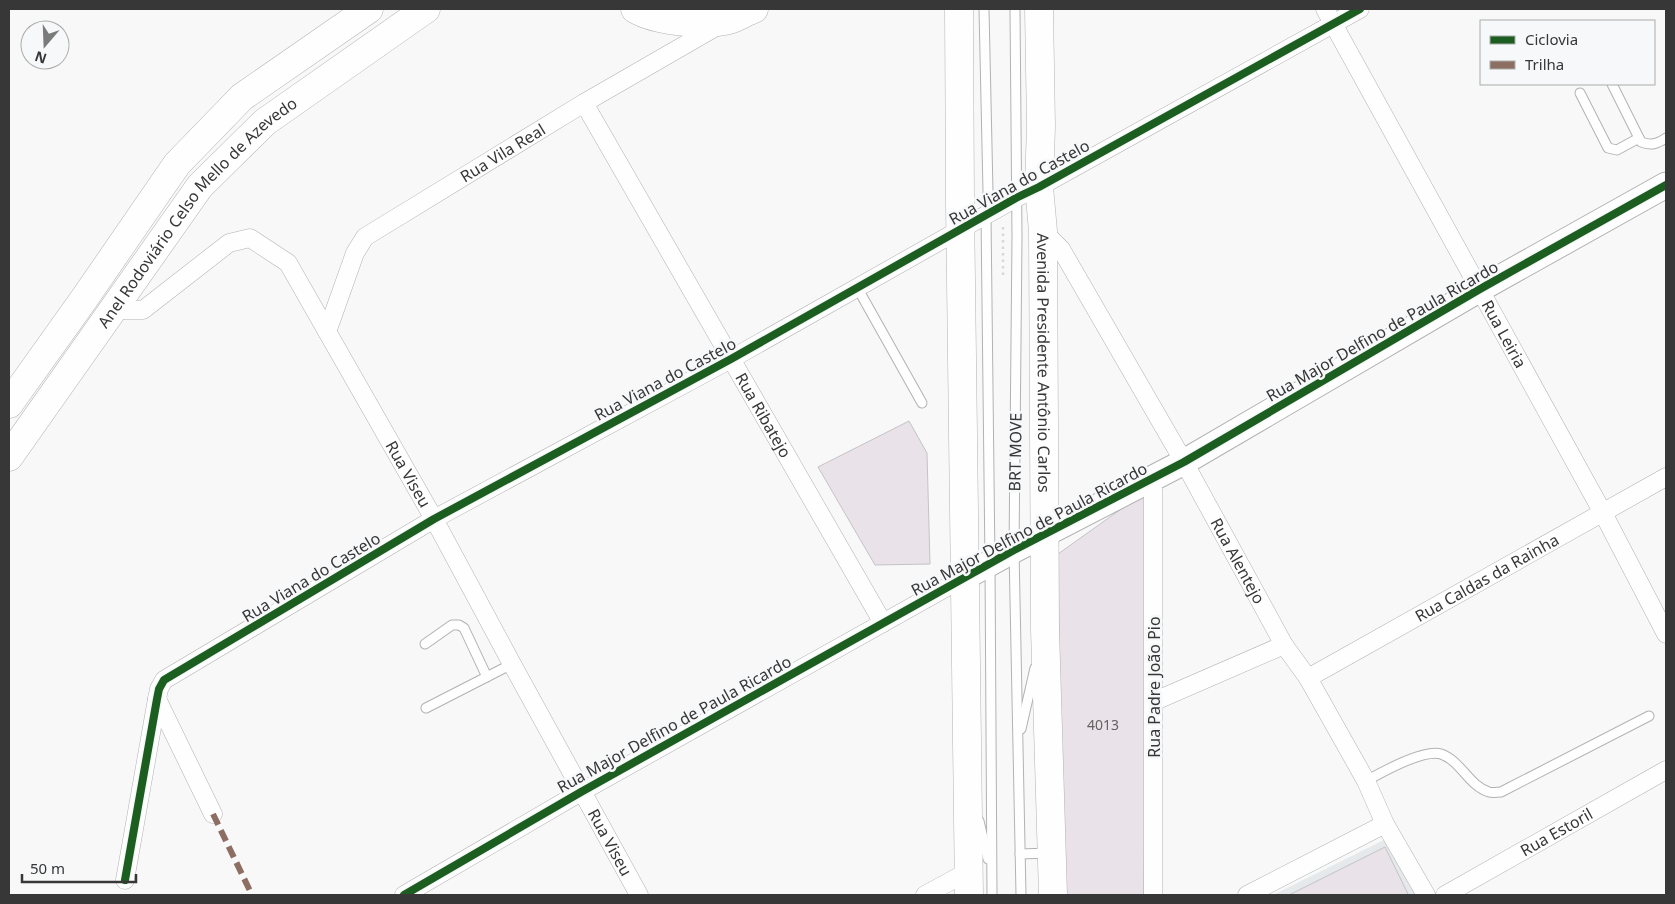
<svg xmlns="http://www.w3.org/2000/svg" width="1675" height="904" font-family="'Noto Sans',sans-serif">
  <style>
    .built { fill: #e5e9eb }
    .building { fill: #eae2e9; stroke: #c4c3c4 }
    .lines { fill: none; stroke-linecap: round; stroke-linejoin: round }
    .lane-casing { stroke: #b2b2b2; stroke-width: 11 }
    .street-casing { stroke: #b2b2b2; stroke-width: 19 }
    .secondary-casing { stroke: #b2b2b2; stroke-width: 27 }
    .highway-casing { stroke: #b2b2b2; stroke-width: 29 }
    .path { stroke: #d7d7d8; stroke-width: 2.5; stroke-dasharray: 2.5 4; stroke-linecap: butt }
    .lane { stroke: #fefefe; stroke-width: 9 }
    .street { stroke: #fefefe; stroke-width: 18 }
    .secondary { stroke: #fefefe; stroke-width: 25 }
    .highway { stroke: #fefefe; stroke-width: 28 }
    .quiet { stroke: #8d6e63; stroke-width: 6; stroke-dasharray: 12 6; stroke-linecap: butt }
    .cycleway-casing { stroke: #f7f8f9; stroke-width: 11 }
    .cycleway { stroke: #1b5e20; stroke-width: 8 }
    .labels { text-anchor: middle; stroke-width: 5; stroke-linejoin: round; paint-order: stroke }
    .number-label { font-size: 14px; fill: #656264 }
    .street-label { font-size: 16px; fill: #373737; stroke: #f7f8f9 }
  </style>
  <rect width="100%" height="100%" fill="#f8f8f8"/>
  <path class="built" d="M 1386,839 L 1418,895 L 1273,895 Z"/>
  <g class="building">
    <path d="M 909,421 L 927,453 L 930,564 L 875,565 L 818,467 Z"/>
    <path d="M 1138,497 L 1148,498 L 1144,895 L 1062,895 L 1058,554 Z"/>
    <path d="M 1385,847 L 1408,894 L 1406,895 L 1289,895 Z"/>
  </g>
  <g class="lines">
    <defs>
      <g id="lane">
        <path d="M 984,9 L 988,192 L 986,215 L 990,563 L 992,895"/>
        <path d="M 1015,9 L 1017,237 L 1014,550 L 1021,895"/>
        <path d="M 1612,84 L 1641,142 C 1651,146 1657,144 1666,138"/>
        <path d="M 1580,93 L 1608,148 L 1617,150 L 1639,138"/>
        <path d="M 858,289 L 922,403"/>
        <path d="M 425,644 L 452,625 L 459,625 L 464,628 L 487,677"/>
        <path d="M 426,708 L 512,664"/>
        <path d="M 1021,729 L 1035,668"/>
        <path d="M 1366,781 C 1382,772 1424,749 1441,754 C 1461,761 1469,786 1489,792 C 1493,793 1497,792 1501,792 L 1649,716"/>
        <path d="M 979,821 L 988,859"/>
        <path d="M 1020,854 L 1049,853"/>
      </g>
      <g id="street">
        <path id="s1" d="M 1325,9 L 1603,513 L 1666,634"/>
        <path id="s2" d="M 584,103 L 883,623"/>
        <path id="s3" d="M 1043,231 L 1061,249 L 1184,462 L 1284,645 L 1308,678 L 1366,781 L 1385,824 L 1426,895"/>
        <path id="s4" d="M 112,310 L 143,310 L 229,243 L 250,238 L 288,263 L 434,519 L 512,664 L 639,895"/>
        <path id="s5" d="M 327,332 L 355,253 L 365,237 L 584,103 L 721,24"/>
        <path d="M 1153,478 L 1153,895"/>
        <path id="s6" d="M 1308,678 L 1666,477"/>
        <path d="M 157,699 L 213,814"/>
        <path d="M 1155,701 L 1284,645"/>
        <path d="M 125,880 L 157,699 L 159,689 L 164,680 L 434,519 L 731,359 L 1016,198 L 1039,187 L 1360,9"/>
        <path d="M 404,895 L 581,792 L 965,577"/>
        <path d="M 925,895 L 969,871"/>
        <path d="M 1247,895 L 1385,824"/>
        <path id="s7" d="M 1445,895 L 1666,770"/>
      </g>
      <path id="secondary" d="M 965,577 L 1014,550 L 1184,462 L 1480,289 L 1666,185"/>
      <g id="highway">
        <path d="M 635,9 C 657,22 705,26 729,20 C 738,17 746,12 754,9"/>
        <path d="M 959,9 L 960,204 L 969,895"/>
        <path id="s8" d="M 1039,9 L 1041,126 L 1039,187 L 1043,231 L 1045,629 L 1053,895"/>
        <path d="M 9,404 L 84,299 L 177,164 L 242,97 L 369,9"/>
        <path id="s9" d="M 9,457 L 200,186 L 265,122 L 426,9"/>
      </g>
    </defs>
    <use href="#lane" class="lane-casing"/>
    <use href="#street" class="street-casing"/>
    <use href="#secondary" class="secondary-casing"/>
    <use href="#highway" class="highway-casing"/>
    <path class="path" d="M 1003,275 L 1003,226"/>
    <use href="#lane" class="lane"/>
    <use href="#street" class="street"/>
    <use href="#secondary" class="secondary"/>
    <use href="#highway" class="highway"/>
    <path class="quiet" d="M 213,814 L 252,895"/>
    <defs>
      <g id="cycleway">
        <path d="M 125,880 L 157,699 L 159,689 L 164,680 L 434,519 L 731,359 L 1016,198 L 1039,187 L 1360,9"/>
        <path d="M 404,895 L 581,792 L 1014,550 L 1184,462 L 1480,289 L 1666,185"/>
      </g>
    </defs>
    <use href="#cycleway" class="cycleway-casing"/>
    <use href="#cycleway" class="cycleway"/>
  </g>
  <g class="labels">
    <g class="number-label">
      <text x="1103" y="730">4013</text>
    </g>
    <g class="street-label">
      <text dy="6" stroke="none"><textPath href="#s5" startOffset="264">Rua Vila Real</textPath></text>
      <text transform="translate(1019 182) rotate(-29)" y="6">Rua Viana do Castelo</text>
      <text dy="6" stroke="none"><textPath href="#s9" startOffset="310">Anel Rodoviário Celso Mello de Azevedo</textPath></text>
      <text transform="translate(1382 331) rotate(-30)" y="6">Rua Major Delfino de Paula Ricardo</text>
      <text dy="6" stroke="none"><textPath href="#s1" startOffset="371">Rua Leiria</textPath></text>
      <text dy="6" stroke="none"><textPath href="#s8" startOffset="354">Avenida Presidente Antônio Carlos</textPath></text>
      <text transform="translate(665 379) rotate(-28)" y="6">Rua Viana do Castelo</text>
      <text dy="6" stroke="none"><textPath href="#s2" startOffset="360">Rua Ribatejo</textPath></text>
      <text transform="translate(1015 452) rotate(-89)" y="6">BRT MOVE</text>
      <text dy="6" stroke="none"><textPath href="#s4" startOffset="450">Rua Viseu</textPath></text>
      <text transform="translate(1029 529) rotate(-28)" y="6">Rua Major Delfino de Paula Ricardo</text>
      <text dy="6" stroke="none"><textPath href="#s3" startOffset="384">Rua Alentejo</textPath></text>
      <text transform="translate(311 577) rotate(-31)" y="6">Rua Viana do Castelo</text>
      <text dy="6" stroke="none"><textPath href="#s6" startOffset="205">Rua Caldas da Rainha</textPath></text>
      <text transform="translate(1154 687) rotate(-90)" y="6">Rua Padre João Pio</text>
      <text transform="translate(674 724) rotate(-29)" y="6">Rua Major Delfino de Paula Ricardo</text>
      <text dy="6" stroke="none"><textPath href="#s7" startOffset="128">Rua Estoril</textPath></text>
      <text dy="6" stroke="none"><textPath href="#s4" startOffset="870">Rua Viseu</textPath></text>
    </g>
  </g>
  <rect width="1675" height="904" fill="none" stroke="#373737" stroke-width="20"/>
  <rect x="1480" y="20" width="175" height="65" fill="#f7f8f9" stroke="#aaabab"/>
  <rect x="1490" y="36" width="25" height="8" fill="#1b5e20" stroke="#aaabab"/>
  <text x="1525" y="45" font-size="15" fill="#373737">Ciclovia</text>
  <rect x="1490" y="61" width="25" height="8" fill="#8d6e63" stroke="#aaabab"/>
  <text x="1525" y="70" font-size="15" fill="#373737">Trilha</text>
  <g transform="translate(45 45) rotate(199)"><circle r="24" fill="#f7f8f9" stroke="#aaabab"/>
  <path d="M0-4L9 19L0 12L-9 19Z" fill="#7b7b7b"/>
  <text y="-8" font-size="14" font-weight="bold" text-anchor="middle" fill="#373737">N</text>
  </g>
  <path d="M22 874v8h114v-8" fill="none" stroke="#373737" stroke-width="2.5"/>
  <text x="30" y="874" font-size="15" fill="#373737" stroke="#f7f8f9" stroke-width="4" paint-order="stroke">50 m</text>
</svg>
